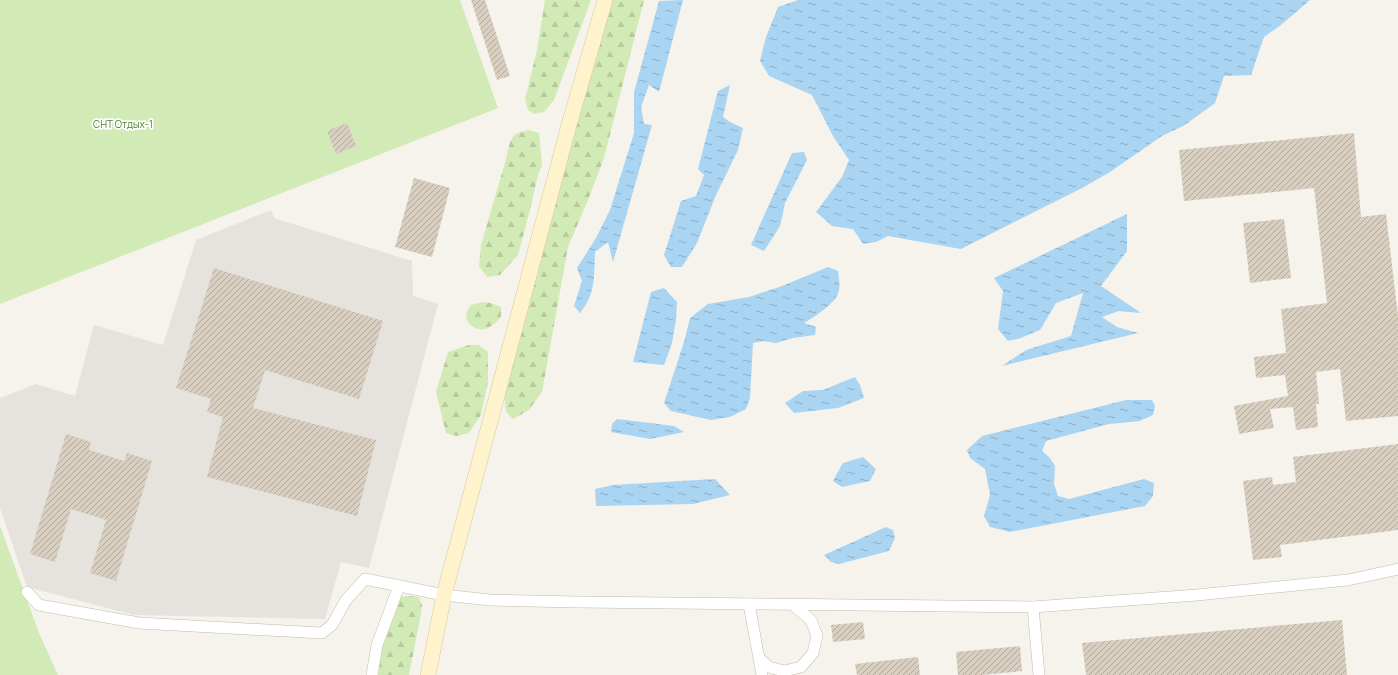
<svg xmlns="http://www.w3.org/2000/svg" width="1398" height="675" font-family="Manrope,sans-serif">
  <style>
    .industrial { fill: #e6e2dd }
    .forest { fill: url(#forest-firs) }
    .garden { fill: #d2eab5 }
    .water { fill: url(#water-ripples) }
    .building { fill: url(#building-hatch) }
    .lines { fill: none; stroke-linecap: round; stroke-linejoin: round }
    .street-casing { stroke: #c2bbae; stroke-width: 12 }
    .secondary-casing { stroke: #d6c79b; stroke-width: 16 }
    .street { stroke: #fff; stroke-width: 11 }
    .secondary { stroke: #fff3cd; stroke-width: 15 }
    .labels { text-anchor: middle; stroke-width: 3.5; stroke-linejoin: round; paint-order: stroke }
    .park-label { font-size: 10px; fill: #4a7f2a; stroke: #fff }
  </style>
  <defs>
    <pattern id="forest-firs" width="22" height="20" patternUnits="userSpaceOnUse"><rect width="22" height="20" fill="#d2eab5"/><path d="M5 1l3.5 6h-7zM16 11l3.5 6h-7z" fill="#b6ca9c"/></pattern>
    <pattern id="water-ripples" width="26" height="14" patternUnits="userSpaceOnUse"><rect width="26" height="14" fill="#a9d4f2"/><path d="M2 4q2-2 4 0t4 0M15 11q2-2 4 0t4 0" fill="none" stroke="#8caec5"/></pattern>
    <pattern id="building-hatch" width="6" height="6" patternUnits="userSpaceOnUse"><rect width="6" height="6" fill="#d8cfc1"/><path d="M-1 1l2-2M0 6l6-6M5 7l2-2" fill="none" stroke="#b1aa9e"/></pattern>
  </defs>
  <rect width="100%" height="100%" fill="#f6f3ec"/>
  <path class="industrial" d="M 271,210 L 274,218 L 412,261 L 413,296 L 438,304 L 369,568 L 341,562 L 325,619 L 134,615 L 27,587 L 0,508 L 0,398 L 36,384 L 75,396 L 94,325 L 163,345 L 196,240 Z"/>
  <g class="forest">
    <path d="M 545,0 L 591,0 L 554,100 L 544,112 L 534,114 L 528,110 L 525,99 L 537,50 Z"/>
    <path d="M 612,0 L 644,0 L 604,158 L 588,200 L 568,247 L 542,392 L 529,410 L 513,419 L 506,412 L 504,395 L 547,231 Z"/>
    <path d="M 528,130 L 539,133 L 542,165 L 538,175 L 530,210 L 518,255 L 500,275 L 487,277 L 479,266 L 481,245 L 506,159 L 510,142 L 515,134 Z"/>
    <path d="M 482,302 L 491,303 L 501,307 L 501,317 C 490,330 477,336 466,319 L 467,311 L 471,305 Z"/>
    <path d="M 469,345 L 479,345 L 488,352 L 488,382 L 481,415 L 469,433 L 456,436 L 446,433 L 436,392 L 448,352 Z"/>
    <path d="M 408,596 L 419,597 L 422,605 L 421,614 L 409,675 L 378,675 L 383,642 L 395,615 L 400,597 Z"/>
  </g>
  <g class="garden">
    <path d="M 0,0 L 460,0 L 498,108 L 0,304 Z"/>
    <path d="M 0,526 L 39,633 L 58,675 L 0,675 Z"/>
  </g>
  <g class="water">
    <path d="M 683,0 L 659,92 L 649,85 L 641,107 L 644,124 L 652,125 L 613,262 L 608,242 L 595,252 C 594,275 596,294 580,313 L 574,306 L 582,281 L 577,268 L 596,238 L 610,210 L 634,133 L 634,92 L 659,1 Z"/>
    <path d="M 798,0 L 1310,0 L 1281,25 L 1264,37 L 1251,75 L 1224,76 L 1215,103 L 1185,125 L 1162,136 L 1110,172 L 1084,187 L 961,249 L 888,236 L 876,242 L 863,244 L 853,229 L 832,226 L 816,212 L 842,177 L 849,160 L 833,136 L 812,95 L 769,76 L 760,61 L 766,37 L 778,7 Z"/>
    <path d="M 730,85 L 723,117 L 730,122 L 743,128 L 738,150 L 716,195 L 697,243 L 682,267 L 671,267 L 664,255 L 681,201 L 696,196 L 704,175 L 698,169 L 718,91 Z"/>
    <path d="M 804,152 L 807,160 L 785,203 L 780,226 L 764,251 L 751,245 L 792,153 Z"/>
    <path d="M 1127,214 L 1127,251 L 1101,286 L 1141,313 L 1119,311 L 1102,317 L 1117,327 L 1138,333 L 1002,366 L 1026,350 L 1071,336 L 1083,293 L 1056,303 L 1040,330 L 1021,338 L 1008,341 L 998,329 L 1003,291 L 994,278 Z"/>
    <path d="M 828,267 L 838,271 C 839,278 841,289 837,296 C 831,306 814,317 804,323 L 816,327 L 815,335 L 793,338 L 776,343 L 763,341 L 753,343 L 750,398 L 746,409 L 730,417 L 711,420 L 671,411 L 664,403 L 684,342 L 690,318 L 708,304 L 749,297 L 782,286 Z"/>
    <path d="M 664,288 L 677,302 L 676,320 L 672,343 L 664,365 L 633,362 L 651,292 Z"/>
    <path d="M 855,377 L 860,385 L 864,398 L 838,408 L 794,413 L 785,403 L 803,391 L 823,390 Z"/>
    <path d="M 1126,400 L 1152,400 L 1155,406 L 1153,415 L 1140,421 L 1109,424 L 1046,441 L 1042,451 L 1050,458 L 1055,466 L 1054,484 L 1058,496 L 1069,499 L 1144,479 L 1154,483 L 1153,496 L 1145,506 L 1010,532 L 990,527 L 984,516 L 990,495 L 985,469 L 970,458 L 967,450 L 982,436 Z"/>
    <path d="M 617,419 L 674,426 L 684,432 L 650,439 L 611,432 L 612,424 Z"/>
    <path d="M 863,457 L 876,469 L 870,481 L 842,487 L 833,481 L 843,463 Z"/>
    <path d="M 715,479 L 730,495 L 693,504 L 596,506 L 595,489 L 613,485 Z"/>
    <path d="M 886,527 L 893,530 L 895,538 L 889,551 L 839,564 L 831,562 L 824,555 Z"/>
  </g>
  <g class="building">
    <path d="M 471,0 L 485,0 L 510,76 L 497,80 Z"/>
    <path d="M 347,123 L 356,146 L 336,154 L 327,131 Z"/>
    <path d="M 1354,133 L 1361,217 L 1386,214 L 1398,316 L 1398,416 L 1346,421 L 1340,369 L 1316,372 L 1319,404 L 1316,404 L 1318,427 L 1296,430 L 1293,407 L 1270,409 L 1274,428 L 1239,434 L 1234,406 L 1288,396 L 1285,375 L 1256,378 L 1254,357 L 1286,353 L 1281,309 L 1327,303 L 1314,188 L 1184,201 L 1179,150 Z"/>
    <path d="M 414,178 L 450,188 L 432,257 L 395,247 Z"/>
    <path d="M 1284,219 L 1291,278 L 1250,283 L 1243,223 Z"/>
    <path d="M 214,268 L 383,321 L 359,399 L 265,370 L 253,408 L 376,440 L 357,516 L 207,477 L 223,417 L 207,412 L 211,399 L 176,388 Z"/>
    <path d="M 66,434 L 91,442 L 89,450 L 124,461 L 127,453 L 152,461 L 116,581 L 90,573 L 106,520 L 71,509 L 55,562 L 30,554 Z"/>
    <path d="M 1398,444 L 1398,530 L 1280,545 L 1282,557 L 1253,560 L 1243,481 L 1272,477 L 1273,485 L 1296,482 L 1293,457 Z"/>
    <path d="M 1342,620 L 1347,675 L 1086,675 L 1082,643 Z"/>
    <path d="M 863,622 L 865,639 L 833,642 L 831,625 Z"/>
    <path d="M 1020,646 L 1022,671 L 982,675 L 958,675 L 956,652 Z"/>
    <path d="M 918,657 L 920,675 L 857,675 L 855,664 Z"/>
  </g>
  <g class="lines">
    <defs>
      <g id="street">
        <path d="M 27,592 L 39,605 L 139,623 L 322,633 L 332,625 L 346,600 L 365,579 L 444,595 L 490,600 L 577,602 L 1033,607 L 1197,595 L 1348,580 L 1398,569"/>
        <path d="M 749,604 L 762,675"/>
        <path d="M 1033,607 L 1039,675"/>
        <path d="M 760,659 L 769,667 L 784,671 L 801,667 L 813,653 L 817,636 L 811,620 L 793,605"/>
        <path d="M 372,675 L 377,645 L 399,586"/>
      </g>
      <path id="secondary" d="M 428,675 L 444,595 L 569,125 L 605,0"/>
    </defs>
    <use href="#street" class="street-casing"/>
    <use href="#secondary" class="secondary-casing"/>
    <use href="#street" class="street"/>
    <use href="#secondary" class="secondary"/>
  </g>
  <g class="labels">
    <g class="park-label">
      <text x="123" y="128">СНТ Отдых-1</text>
    </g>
  </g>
</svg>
